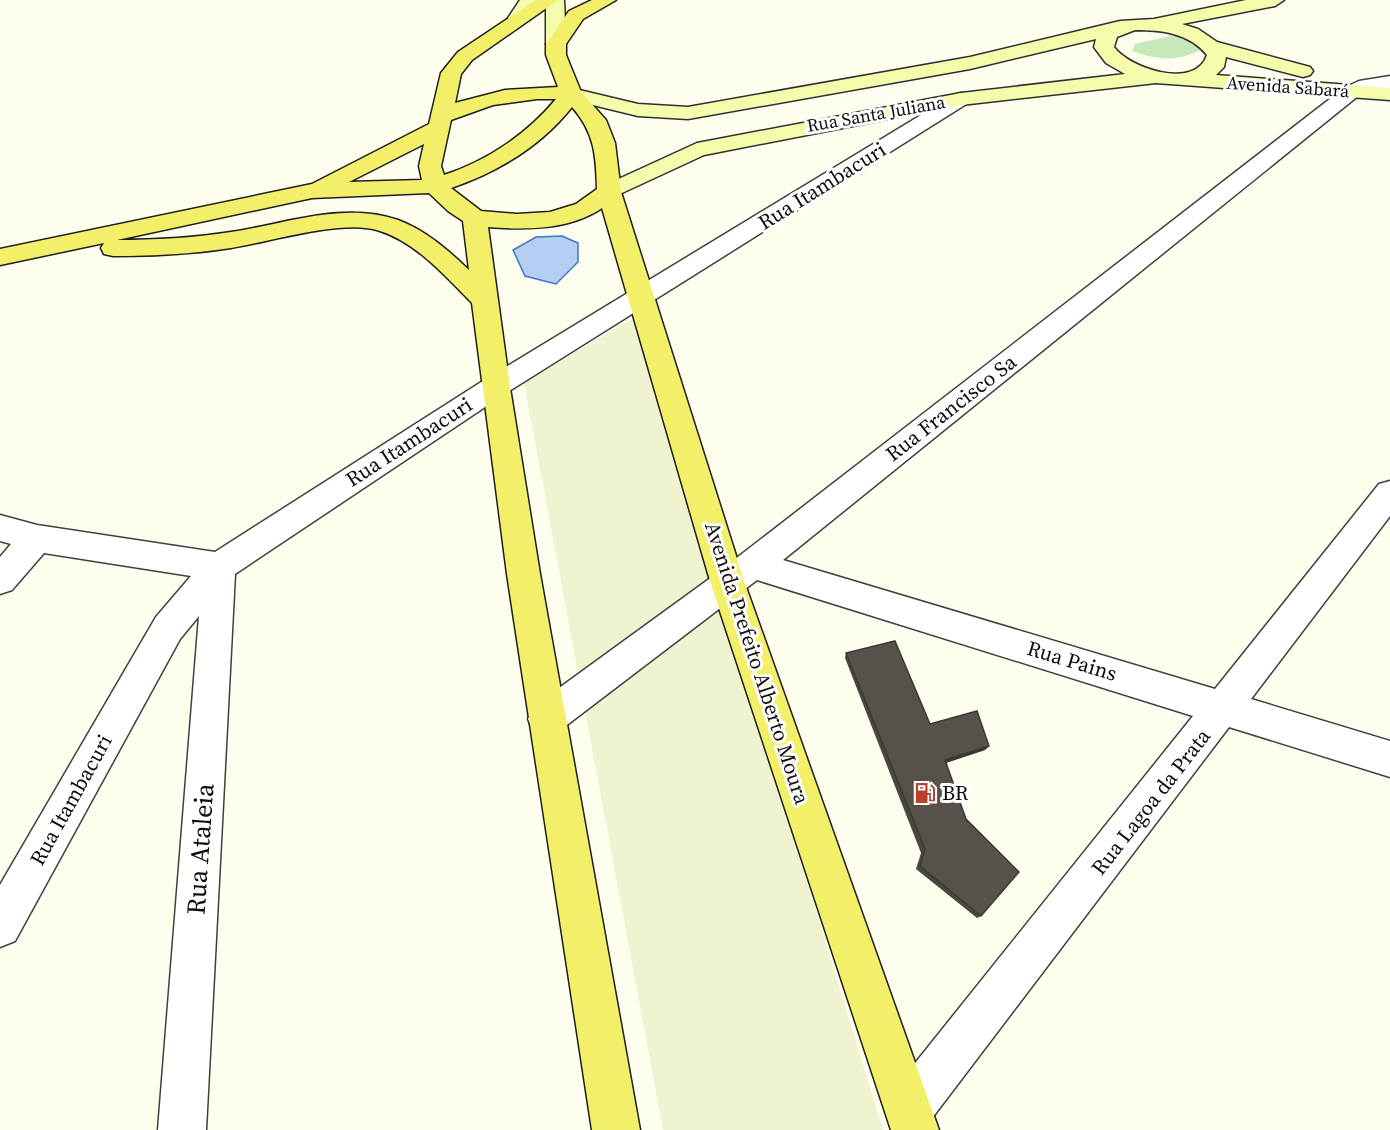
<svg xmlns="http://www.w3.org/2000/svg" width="1390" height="1130" font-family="'Source Serif 4',serif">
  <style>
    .farmland { fill: #eff3cf }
    .green { fill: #c7e8b9 }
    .water { fill: #b5cff4; stroke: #3e75c8; stroke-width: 1.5 }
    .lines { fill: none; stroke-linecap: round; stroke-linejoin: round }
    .street-casing { stroke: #404040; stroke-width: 3 }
    .secondary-casing { stroke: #2f2f2f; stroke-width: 3 }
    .primary-casing { stroke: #1e1e1e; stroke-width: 3 }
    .street { fill: #fff; fill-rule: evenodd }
    .secondary { fill: #f4fcab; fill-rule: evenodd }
    .primary { fill: #f4ef69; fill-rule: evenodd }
    .wall { fill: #4a4640 }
    .shaded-wall { fill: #3c3934 }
    .building { fill: #56514a; stroke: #3c3934; stroke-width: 1.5 }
    .labels { text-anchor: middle; stroke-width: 6; stroke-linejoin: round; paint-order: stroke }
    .far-street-label { font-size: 18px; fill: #0d0d0d; stroke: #fff }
    .street-label { font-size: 21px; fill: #0d0d0d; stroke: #fff }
    .poi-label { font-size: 21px; fill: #0d0d0d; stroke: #fff; text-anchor: start }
    .near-street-label { font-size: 26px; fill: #0d0d0d; stroke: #fff }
  </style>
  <rect width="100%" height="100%" fill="#fefeee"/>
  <path class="farmland" d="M 635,317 L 883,1130 L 663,1130 L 524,383 Z"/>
  <path class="green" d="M 1174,35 C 1186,36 1196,38 1201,50 C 1175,62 1158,60 1132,51 L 1135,44 Z"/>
  <path class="water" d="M 562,236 L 578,243 L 578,262 L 556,284 L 525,276 L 513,250 L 536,237 Z"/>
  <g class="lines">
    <defs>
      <g id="street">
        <path d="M 1390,76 L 1390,88 L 1371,91 L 1358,96 L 783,560 L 1215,689 L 1379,484 L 1390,481 L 1390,516 L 1251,699 L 1390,741 L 1390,777 L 1229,727 L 926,1126 C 913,1130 905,1130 892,1126 L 886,1109 L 892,1092 L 1193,716 L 757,580 L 559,731 L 546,737 L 533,731 L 528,719 L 533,707 L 716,574 L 1344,88 L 1359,81 Z"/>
        <path d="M 961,93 L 968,95 L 972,99 L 968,103 L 506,393 L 235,574 L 206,1130 L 158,1130 L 199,616 L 180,639 L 15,941 L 0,947 L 0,885 L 156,617 L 191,576 L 44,553 L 12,590 L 0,594 L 0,557 L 11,544 L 0,541 L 0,515 L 37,525 L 215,552 L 486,379 L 954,95 Z"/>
      </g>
      <g id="secondary">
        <path d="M 520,0 L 538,0 L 525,22 L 518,24 L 508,18 Z"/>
        <path d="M 546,0 L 564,0 L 566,44 L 563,48 L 549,48 L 546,44 Z"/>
        <path d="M 1246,0 L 1284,0 L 1275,6 L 1182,24 L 1198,29 L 1217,42 L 1310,67 L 1313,71 L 1310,75 L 1303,77 L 1226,57 L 1224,67 L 1216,75 L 1390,88 L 1390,100 L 1156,83 L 961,105 L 704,155 L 609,199 L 601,197 L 597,192 L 601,187 L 697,143 L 961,93 L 1125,74 L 1106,63 L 1094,47 L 1096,39 L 970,69 L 688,119 L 638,116 L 564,98 L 560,94 L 564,90 L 571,88 L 638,104 L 688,107 L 970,57 L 1120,21 L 1154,19 ZM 1135,30 C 1162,30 1189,33 1207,55 C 1196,90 1130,69 1114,47 L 1117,37 Z"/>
      </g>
      <path id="primary" d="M 536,0 L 558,0 L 472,60 L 461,74 L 455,103 L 505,90 L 558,87 L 546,55 L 546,44 L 569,11 L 592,0 L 616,0 L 583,19 L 566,44 L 566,55 L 581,92 L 606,120 L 615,143 L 621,192 L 745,584 L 939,1130 L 891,1130 L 711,584 L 602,208 C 570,230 526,230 488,227 L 510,388 L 540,574 L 640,1130 L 592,1130 L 507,574 L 472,303 C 445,276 417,243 380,231 C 343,218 270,242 231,248 C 192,254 153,256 113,256 L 104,254 L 101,248 L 104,243 L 0,265 L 0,249 L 312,184 L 429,124 L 441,73 L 458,52 ZM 537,99 L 556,99 C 527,134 487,161 444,175 L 441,166 L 451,120 L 493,105 ZM 572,107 C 595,133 596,156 597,189 L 576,204 L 550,212 L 517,214 L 481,211 L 451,188 C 498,172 541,146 572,107 ZM 424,144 L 419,166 L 422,180 L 349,182 ZM 429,193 L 448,211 L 463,221 L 469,270 C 448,250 425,230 398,220 C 344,201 285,224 231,232 C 193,238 155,240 117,240 L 312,198 Z"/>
    </defs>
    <use href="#street" class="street-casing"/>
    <use href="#secondary" class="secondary-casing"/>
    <use href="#primary" class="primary-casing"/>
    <use href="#street" class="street"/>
    <use href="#secondary" class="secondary"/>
    <use href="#primary" class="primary"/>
  </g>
  <path class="wall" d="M 846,653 L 930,724 L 989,746 L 985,750 L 946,763 L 981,916 L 977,918 L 916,869 L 921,853 L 845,658 Z"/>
  <path class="shaded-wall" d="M 989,746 L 985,750 L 942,764 L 945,760 Z"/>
  <path class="building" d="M 895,641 L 930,724 L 977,711 L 989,746 L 945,760 L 966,819 L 1019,872 L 981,916 L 920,866 L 925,849 L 846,653 Z"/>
  <defs>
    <symbol id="fuel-bare" viewBox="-9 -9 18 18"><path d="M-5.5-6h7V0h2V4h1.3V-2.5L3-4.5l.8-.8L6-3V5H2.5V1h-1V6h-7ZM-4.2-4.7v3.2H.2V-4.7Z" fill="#b8412a" stroke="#fff" stroke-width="2.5" paint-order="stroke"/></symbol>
  </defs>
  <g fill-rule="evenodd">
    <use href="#fuel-bare" x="910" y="778" width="30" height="30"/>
  </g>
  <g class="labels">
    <g class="far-street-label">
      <text transform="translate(1288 87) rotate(4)" y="6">Avenida Sabará</text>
      <text transform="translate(876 114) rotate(-10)" y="6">Rua Santa Juliana</text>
    </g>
    <g class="street-label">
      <text transform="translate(822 186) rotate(-32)" y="7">Rua Itambacuri</text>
      <text transform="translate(951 408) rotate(-38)" y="7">Rua Francisco Sa</text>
      <text transform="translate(409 442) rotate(-33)" y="7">Rua Itambacuri</text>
      <text transform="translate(1072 661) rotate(17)" y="7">Rua Pains</text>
      <text transform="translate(757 663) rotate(72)" y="7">Avenida Prefeito Alberto Moura</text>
      <text transform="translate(71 800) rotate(-61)" y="7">Rua Itambacuri</text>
      <text transform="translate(1151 802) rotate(-52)" y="7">Rua Lagoa da Prata</text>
    </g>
    <g class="poi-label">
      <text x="942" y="800">BR</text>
    </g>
    <g class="near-street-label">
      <text transform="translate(200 849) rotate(-86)" y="9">Rua Ataleia</text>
    </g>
  </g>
</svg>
